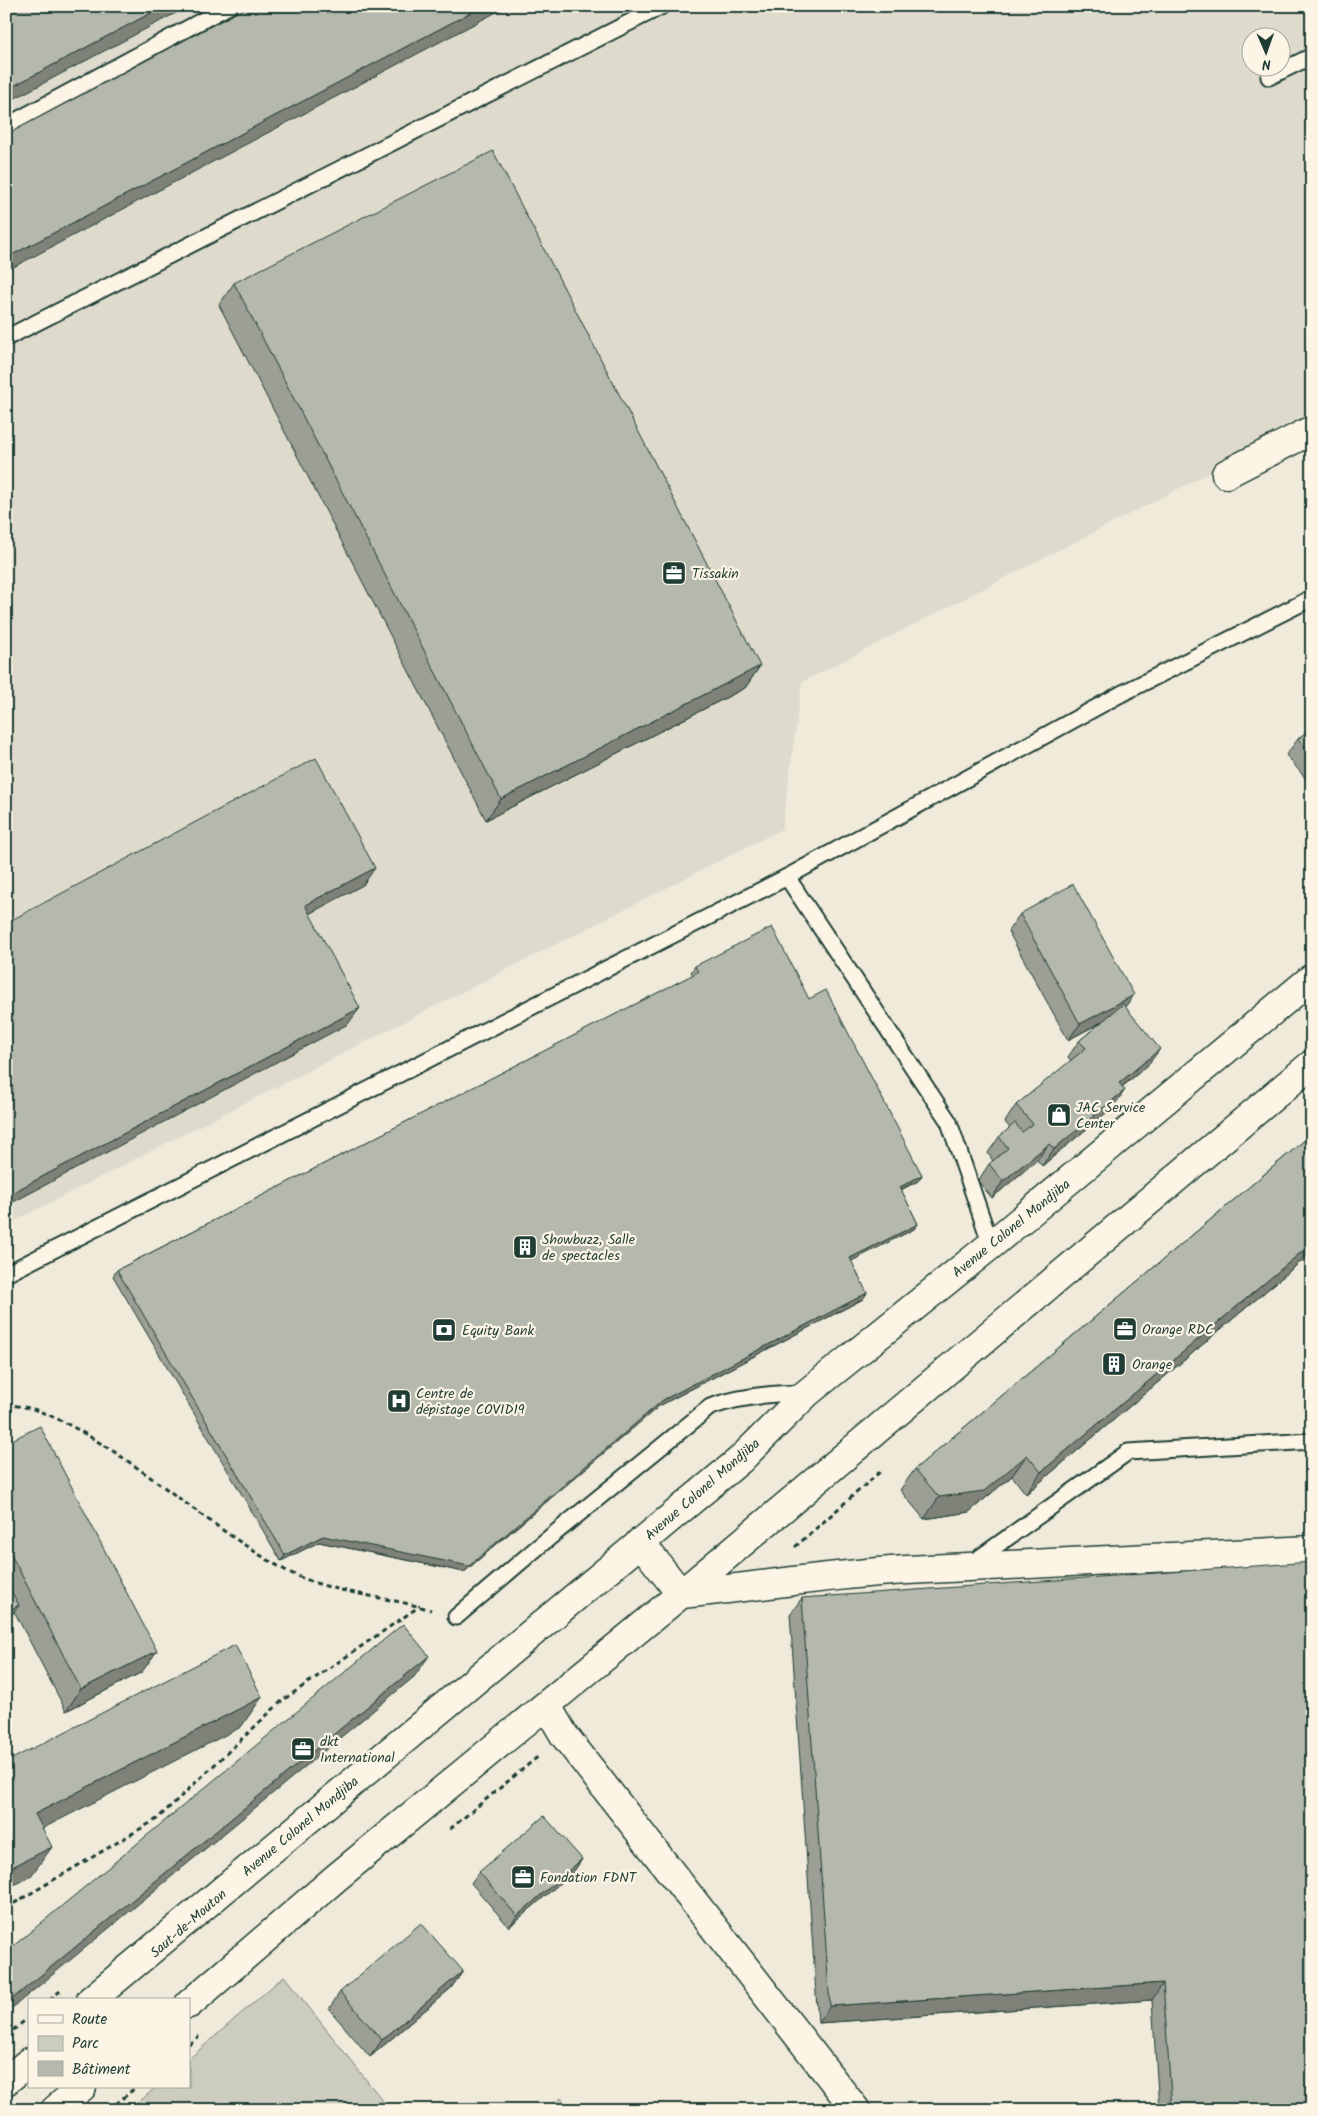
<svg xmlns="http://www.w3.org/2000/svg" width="1318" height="2116" font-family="Kalam,sans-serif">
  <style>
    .built { fill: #dedbcc; fill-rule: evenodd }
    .green { fill: #cccdbf; stroke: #76857a }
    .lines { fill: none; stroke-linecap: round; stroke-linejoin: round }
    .service-casing { stroke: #1f3d34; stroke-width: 19 }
    .minor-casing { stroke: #1f3d34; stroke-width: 31 }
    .primary-casing { stroke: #1f3d34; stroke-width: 31 }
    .path { stroke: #1f3d34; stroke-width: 3; stroke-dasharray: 5 4; stroke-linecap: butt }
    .service { stroke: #fcf5e5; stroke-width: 15 }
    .minor { stroke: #fcf5e5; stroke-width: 28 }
    .primary { stroke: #fcf5e5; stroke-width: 28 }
    .wall { fill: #9c9f95; stroke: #1f3d34 }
    .shaded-wall { fill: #7f8279; stroke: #1f3d34 }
    .building { fill: #b5b9ad; stroke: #1f3d34 }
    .labels { text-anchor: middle; stroke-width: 4.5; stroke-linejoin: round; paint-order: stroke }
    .poi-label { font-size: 14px; fill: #1f3d34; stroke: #fcf5e5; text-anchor: start }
    .street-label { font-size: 14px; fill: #1f3d34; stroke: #fcf5e5 }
  </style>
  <rect width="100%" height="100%" fill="#efeada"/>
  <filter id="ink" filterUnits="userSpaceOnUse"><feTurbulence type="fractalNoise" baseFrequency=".02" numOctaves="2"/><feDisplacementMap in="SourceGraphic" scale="10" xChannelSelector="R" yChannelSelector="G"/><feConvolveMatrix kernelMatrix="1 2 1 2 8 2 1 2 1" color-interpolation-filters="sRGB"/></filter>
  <g filter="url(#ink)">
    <path class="built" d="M 6,6 L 1312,6 L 1312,420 L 802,682 L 782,829 L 6,1225 ZM 1250,38 L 1280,38 L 1280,68 L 1250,68 Z"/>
    <g class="green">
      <path d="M 284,1976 L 390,2110 L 130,2110 L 156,2087 L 189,2087 L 189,2059 Z"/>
      <path d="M 561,2098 L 570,2110 L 547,2110 Z"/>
    </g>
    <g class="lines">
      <defs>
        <g id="service">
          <path d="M 1269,77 L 1312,56"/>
          <path d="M 6,126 L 229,6"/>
          <path d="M 6,338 L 662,6"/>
          <path d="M 787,877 L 949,1122 L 991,1245"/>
          <path d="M 6,1274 L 787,877 L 1119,695 L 1312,598"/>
          <path d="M 972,1563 L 1128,1452 L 1312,1441"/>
          <path d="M 456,1617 L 538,1547 L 710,1407 C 741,1396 774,1393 807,1393"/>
        </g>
        <g id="minor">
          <path d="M 1226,474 L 1312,430"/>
          <path d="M 681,1594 C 757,1587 831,1574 907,1570 C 1042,1563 1177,1557 1312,1550"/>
          <path d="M 547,1706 L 564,1735 L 856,2110"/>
        </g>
        <g id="primary">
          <path d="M 640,1542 L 681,1594"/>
          <path d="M 91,2000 L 740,1460 L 807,1393 L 991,1245 L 1312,978"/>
          <path d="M 189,2004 L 337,1877 L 681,1594 L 1312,1064"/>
          <path d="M 6,2081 L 29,2062"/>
          <path d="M 55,2110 L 82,2087"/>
        </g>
      </defs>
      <use href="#service" class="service-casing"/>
      <use href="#minor" class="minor-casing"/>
      <use href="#primary" class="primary-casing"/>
      <g class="path">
        <path d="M 6,1404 C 16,1406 27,1407 36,1410 C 62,1419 87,1435 110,1449 C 169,1488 223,1535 285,1570 C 330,1594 383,1595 431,1610"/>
        <path d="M 795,1547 L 882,1470"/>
        <path d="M 450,1829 L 540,1755"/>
        <path d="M 6,1908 L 157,1819 L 283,1700 L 420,1606"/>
        <path d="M 50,2000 L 60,1991"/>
        <path d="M 6,2036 L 29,2017"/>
        <path d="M 189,2044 L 199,2036"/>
        <path d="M 109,2110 L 136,2087"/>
      </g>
      <use href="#service" class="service"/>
      <use href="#minor" class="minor"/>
      <use href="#primary" class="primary"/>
    </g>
    <g class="wall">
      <path d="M 234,283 L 760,666 L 745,688 L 486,820 L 219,305 Z"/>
      <path d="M 1312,727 L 1312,786 L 1286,755 L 1298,739 Z"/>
      <path d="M 1020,914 L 1125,1007 L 1148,1065 L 1122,1087 L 1113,1107 L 1042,1166 L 1037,1160 L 992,1198 L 978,1181 L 989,1164 L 993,1161 L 988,1153 L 999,1137 L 1010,1128 L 1005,1122 L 1016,1105 L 1071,1061 L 1068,1057 L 1079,1041 L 1100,1023 L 1068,1040 L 1008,931 Z"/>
      <path d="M 695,966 L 809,999 L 922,1175 L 918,1181 L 901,1190 L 918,1224 L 914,1229 L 851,1261 L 863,1299 L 659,1406 L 464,1572 L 319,1542 L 281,1561 L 113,1276 L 117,1270 L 693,975 L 691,972 Z"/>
      <path d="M 1312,1134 L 1312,1252 L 1026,1494 L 1012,1476 L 969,1512 L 924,1519 L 900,1490 L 915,1469 Z"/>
      <path d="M 6,1443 L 142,1672 L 66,1711 L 14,1611 L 6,1622 Z"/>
      <path d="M 802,1598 L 1312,2110 L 1159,2110 L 1152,2000 L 818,2023 L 790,1614 Z"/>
      <path d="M 582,1859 L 574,1871 L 509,1927 L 471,1883 L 479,1872 Z"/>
      <path d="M 463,1971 L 451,1988 L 370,2057 L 329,2009 L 340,1992 Z"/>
    </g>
    <g class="shaded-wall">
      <path d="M 164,6 L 189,6 L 6,103 L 6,90 Z"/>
      <path d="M 483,6 L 508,6 L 6,271 L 6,258 Z"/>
      <path d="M 760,666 L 745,688 L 486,820 L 501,799 Z"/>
      <path d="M 375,868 L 363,885 L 294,922 L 305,905 Z"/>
      <path d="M 1134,995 L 1122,1011 L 1068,1040 L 1080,1024 Z"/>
      <path d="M 360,1008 L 348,1024 L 6,1206 L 6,1196 Z"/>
      <path d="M 1160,1049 L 1148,1065 L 1107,1099 L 1119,1083 Z"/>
      <path d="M 1125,1090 L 1113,1107 L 1042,1166 L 1054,1149 Z"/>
      <path d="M 1049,1144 L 1037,1160 L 992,1198 L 1003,1181 Z"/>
      <path d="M 922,1175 L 918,1181 L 895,1192 L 900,1187 Z"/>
      <path d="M 918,1224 L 914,1229 L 846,1264 L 850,1258 Z"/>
      <path d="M 1312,1243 L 1312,1252 L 1026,1494 L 1041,1472 Z"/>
      <path d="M 867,1293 L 863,1299 L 659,1406 L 464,1572 L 319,1542 L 281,1561 L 285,1555 L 323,1536 L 663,1400 Z"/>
      <path d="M 1027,1455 L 1012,1476 L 969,1512 L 924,1519 L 939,1497 Z"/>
      <path d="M 19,1605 L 7,1622 L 6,1622 L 6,1612 Z"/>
      <path d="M 157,1651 L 142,1672 L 66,1711 L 81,1689 Z"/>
      <path d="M 429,1656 L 414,1677 L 6,2013 L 6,2004 Z"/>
      <path d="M 262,1697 L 241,1727 L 14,1843 L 35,1814 Z"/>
      <path d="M 52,1847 L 31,1876 L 6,1889 L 6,1870 Z"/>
      <path d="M 582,1859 L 574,1871 L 509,1927 L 517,1916 Z"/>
      <path d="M 463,1971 L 451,1988 L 370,2057 L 382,2040 Z"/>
      <path d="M 1163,1983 L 1152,2000 L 818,2023 L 830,2006 Z"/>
    </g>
    <g class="building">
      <path d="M 6,6 L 164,6 L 6,90 Z"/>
      <path d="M 249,6 L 483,6 L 6,258 L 6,135 Z"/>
      <path d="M 493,151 L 760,666 L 501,799 L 234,283 Z"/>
      <path d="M 1312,727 L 1312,755 L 1298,739 Z"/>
      <path d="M 316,758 L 375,868 L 305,905 L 360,1008 L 6,1196 L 6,923 Z"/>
      <path d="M 1073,884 L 1134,995 L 1080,1024 L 1020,914 Z"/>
      <path d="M 772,927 L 809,999 L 826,990 L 922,1175 L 900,1187 L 918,1224 L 850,1258 L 867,1293 L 663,1400 L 469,1566 L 323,1536 L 285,1555 L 117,1270 L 698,972 L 695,966 Z"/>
      <path d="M 1123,1004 L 1160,1049 L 1119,1083 L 1125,1090 L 1054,1149 L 1049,1144 L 1003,1181 L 989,1164 L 1008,1148 L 999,1137 L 1015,1123 L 1022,1132 L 1033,1124 L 1016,1105 L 1086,1048 L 1079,1041 Z"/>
      <path d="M 1312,1134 L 1312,1243 L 1041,1472 L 1027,1455 L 984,1491 L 939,1497 L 915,1469 Z"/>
      <path d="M 40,1426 L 157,1651 L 81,1689 L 6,1545 L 6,1443 Z"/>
      <path d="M 1312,1562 L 1312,2110 L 1172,2110 L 1163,1983 L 830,2006 L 802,1598 Z"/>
      <path d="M 6,1582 L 19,1605 L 6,1612 Z"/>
      <path d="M 403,1624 L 429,1656 L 6,2004 L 6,1952 Z"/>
      <path d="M 235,1645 L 262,1697 L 35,1814 L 52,1847 L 6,1870 L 6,1762 Z"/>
      <path d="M 544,1816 L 582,1859 L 517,1916 L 479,1872 Z"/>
      <path d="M 421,1923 L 463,1971 L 382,2040 L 340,1992 Z"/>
    </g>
  </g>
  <defs>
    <symbol id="office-square" viewBox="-11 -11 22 22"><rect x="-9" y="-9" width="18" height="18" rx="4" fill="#1f3d34" stroke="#fcf5e5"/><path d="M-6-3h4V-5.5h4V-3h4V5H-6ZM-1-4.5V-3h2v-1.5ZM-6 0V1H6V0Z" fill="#fff"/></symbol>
    <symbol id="shop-square" viewBox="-11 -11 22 22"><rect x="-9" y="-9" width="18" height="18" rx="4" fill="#1f3d34" stroke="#fcf5e5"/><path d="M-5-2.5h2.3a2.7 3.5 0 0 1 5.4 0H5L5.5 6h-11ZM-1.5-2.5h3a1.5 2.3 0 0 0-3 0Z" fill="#fff"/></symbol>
    <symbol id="building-square" viewBox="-11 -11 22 22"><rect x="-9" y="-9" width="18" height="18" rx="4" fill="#1f3d34" stroke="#fcf5e5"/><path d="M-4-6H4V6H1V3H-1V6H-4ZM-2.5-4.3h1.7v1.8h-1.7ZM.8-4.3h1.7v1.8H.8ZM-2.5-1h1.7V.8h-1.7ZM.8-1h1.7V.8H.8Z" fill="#fff"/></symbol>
    <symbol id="bank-square" viewBox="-11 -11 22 22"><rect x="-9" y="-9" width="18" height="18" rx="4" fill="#1f3d34" stroke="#fcf5e5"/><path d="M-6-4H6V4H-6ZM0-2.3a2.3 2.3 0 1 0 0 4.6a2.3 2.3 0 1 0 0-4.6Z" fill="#fff"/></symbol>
    <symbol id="hospital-square" viewBox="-11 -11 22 22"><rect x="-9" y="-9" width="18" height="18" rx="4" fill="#1f3d34" stroke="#fcf5e5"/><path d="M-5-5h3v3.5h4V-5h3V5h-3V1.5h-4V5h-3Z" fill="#fff"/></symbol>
  </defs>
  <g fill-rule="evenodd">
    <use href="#office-square" x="660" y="559" width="28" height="28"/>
    <use href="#shop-square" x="1045" y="1101" width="28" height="28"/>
    <use href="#building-square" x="511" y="1233" width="28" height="28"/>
    <use href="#office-square" x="1111" y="1315" width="28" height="28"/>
    <use href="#bank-square" x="430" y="1316" width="28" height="28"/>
    <use href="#building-square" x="1100" y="1350" width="28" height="28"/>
    <use href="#hospital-square" x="385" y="1387" width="28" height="28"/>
    <use href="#office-square" x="289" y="1735" width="28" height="28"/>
    <use href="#office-square" x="509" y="1863" width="28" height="28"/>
  </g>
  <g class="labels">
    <g class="poi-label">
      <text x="692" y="578">Tissakin</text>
      <text x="1076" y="1112">JAC Service<tspan x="1076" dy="16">Center</tspan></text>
      <text x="542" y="1244">Showbuzz, Salle<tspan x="542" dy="16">de spectacles</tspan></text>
      <text x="1142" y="1334">Orange RDC</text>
      <text x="462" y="1335">Equity Bank</text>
      <text x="1132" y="1369">Orange</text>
      <text x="416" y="1398">Centre de<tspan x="416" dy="16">dépistage COVID19</tspan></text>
      <text x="320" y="1746">dkt<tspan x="320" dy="16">International</tspan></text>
      <text x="540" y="1882">Fondation FDNT</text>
    </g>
    <g class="street-label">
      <text transform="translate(1011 1228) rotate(-39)" y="5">Avenue Colonel Mondjiba</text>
      <text transform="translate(702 1489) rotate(-41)" y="5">Avenue Colonel Mondjiba</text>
      <text transform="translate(300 1826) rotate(-40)" y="5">Avenue Colonel Mondjiba</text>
      <text transform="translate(188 1923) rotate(-41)" y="5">Saut-de-Mouton</text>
    </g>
  </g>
  <rect width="1318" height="2116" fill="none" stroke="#fcf5e5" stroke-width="25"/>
  <rect x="12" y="12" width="1293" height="2091" fill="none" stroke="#1f3d34" stroke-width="2" filter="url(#ink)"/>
  <rect x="28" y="1998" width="162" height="90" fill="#fcf5e5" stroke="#a4ab9e"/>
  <rect x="38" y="2015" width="25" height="8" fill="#fcf5e5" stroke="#a4ab9e"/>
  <text x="72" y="2024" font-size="15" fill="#1f3d34">Route</text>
  <rect x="38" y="2036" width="25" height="15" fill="#cccdbf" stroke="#a4ab9e"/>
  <text x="72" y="2048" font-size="15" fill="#1f3d34">Parc</text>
  <rect x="38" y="2061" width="25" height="15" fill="#b5b9ad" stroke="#a4ab9e"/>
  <text x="72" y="2074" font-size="15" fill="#1f3d34">Bâtiment</text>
  <g transform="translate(1266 52) rotate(178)"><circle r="24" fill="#fcf5e5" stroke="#a4ab9e"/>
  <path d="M0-4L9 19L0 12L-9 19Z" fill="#1f3d34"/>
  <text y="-8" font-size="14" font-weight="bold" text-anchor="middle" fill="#1f3d34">N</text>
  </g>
</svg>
